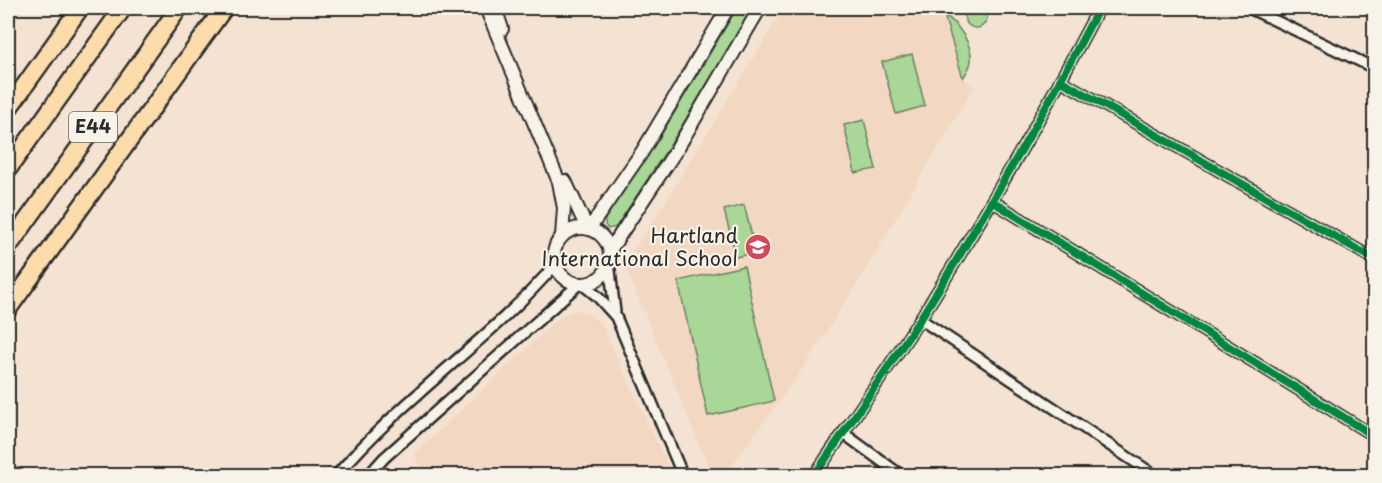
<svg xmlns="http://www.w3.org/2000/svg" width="1382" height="483" font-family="'Playpen Sans',sans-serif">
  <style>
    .built { fill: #f2d8c2 }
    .green { fill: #a9d797; stroke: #6a8161; stroke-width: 1.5 }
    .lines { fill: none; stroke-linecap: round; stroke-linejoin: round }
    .minor-casing { stroke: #2b2b2b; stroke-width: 14 }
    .tertiary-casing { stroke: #2b2b2b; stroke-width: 16 }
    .motorway-casing { stroke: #2b2b2b; stroke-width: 21 }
    .minor { stroke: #f7f3e8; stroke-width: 9 }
    .tertiary { stroke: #f7f3e8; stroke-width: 12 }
    .motorway { stroke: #fddcac; stroke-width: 16 }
    .cycleway-casing { stroke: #f7f3e8; stroke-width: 11 }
    .cycleway { stroke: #00873e; stroke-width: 8 }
    .labels { text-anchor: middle; stroke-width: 4.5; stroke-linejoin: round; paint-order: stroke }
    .shield { fill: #f7f3e8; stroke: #686764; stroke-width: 1.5 }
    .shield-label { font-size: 18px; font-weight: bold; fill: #2b2b2b }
    .poi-label { font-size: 20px; fill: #2b2b2b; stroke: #f7f3e8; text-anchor: end }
  </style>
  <rect width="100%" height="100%" fill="#f4e3d2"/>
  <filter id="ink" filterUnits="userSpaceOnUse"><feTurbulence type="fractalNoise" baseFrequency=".0167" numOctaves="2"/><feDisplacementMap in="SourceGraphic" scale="12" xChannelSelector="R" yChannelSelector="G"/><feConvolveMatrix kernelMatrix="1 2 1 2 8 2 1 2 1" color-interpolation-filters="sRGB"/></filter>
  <g filter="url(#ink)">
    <g class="built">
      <path d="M 784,8 L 930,8 L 944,15 L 963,78 L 974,87 L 862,276 L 804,367 L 725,475 L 712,475 L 624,264 L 657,215 Z"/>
      <path d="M 576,310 L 590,315 L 602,324 L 672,475 L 424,475 L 414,454 L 562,315 Z"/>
    </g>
    <g class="green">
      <circle cx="976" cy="17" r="11"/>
      <path d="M 737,8 L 753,8 L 672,142 L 616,227 L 608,229 L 605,225 L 605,219 L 661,135 Z"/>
      <path d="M 944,15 C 957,22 973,45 971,60 C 971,67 966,73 963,78 Z"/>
      <path d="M 912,54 L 925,106 L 896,114 L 882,62 Z"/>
      <path d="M 864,120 L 876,169 L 855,173 L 844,125 Z"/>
      <path d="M 744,205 L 756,252 L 736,257 L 724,210 Z"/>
      <path d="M 744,266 L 774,401 L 708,416 L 678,281 Z"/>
    </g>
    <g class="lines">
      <defs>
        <g id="minor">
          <path d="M 1249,8 L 1374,68"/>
          <path d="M 1060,80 L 1374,259"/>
          <path d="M 992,201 L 1374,436"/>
          <path d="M 609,262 L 615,312"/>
          <path d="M 582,284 L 597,296 L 616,317 L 683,476"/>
          <path d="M 920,319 L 1156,476"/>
          <path d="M 843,433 L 902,476"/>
          <path d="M 336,476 C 402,398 489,341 555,265"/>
          <path d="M 368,476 L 384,458 L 579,284"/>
          <path d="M 814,476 C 850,423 887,370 922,316 C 985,216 1044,113 1099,8"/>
          <path d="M 1371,476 L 1374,470"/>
        </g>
        <g id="tertiary">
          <path d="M 486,8 L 559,182 L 564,208 L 562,236"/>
          <path d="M 495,8 L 502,29"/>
          <path d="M 565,181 L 587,228"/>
          <circle cx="582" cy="256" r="28"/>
          <path d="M 589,229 L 642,152 L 728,8"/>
          <path d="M 610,250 L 677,149 L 760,8"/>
        </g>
        <g id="motorway">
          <path d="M 8,109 L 80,8"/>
          <path d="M 8,169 L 123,8"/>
          <path d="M 8,247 L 179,8"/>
          <path d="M 8,309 L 224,8"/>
        </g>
      </defs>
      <use href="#minor" class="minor-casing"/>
      <use href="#tertiary" class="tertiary-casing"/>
      <use href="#motorway" class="motorway-casing"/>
      <use href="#minor" class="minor"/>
      <use href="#tertiary" class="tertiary"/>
      <use href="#motorway" class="motorway"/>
      <defs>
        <g id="cycleway">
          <path d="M 1060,80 L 1374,259"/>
          <path d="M 992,201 L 1374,436"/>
          <path d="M 814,476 C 850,423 887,370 922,316 C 985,216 1044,113 1099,8"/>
        </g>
      </defs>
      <use href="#cycleway" class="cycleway-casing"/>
      <use href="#cycleway" class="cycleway"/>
    </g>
  </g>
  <defs>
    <symbol id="school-disc" viewBox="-11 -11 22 22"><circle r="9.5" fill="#d1495b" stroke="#f7f3e8"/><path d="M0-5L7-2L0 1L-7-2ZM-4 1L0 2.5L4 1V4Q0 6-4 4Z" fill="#fff"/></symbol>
  </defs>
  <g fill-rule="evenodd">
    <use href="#school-disc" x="743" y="232" width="30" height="30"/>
  </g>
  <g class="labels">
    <rect class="shield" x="69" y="112" width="48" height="30" rx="4.5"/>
    <g class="shield-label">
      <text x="93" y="133">E44</text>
    </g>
    <g class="poi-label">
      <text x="738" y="243">Hartland<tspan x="738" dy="23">International School</tspan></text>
    </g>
  </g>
  <rect width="1382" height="483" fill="none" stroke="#f7f3e8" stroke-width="30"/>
  <rect x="15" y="15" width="1352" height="453" fill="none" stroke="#2b2b2b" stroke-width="2" filter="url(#ink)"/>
</svg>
